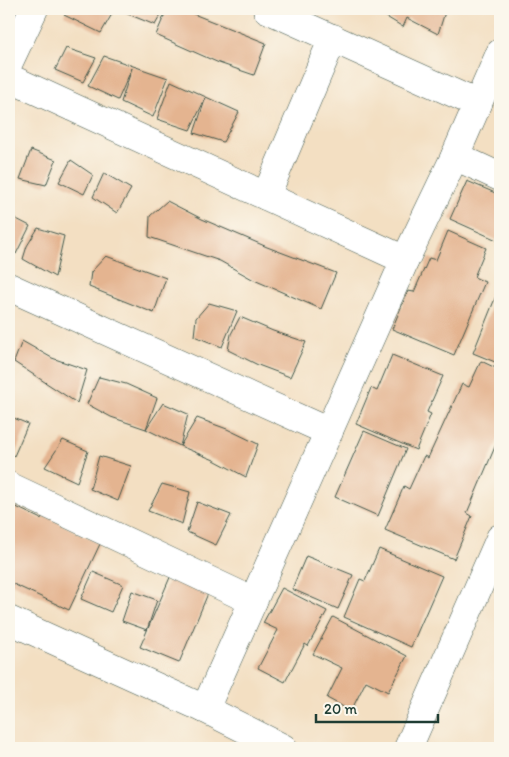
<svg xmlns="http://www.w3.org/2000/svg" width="509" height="757" font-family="Itim,sans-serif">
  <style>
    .building { fill: #e4b490 }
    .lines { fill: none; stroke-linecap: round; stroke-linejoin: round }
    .street-casing { stroke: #3f5549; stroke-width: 29 }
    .street { stroke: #fff; stroke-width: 28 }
  </style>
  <rect width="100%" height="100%" fill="#fbf7ec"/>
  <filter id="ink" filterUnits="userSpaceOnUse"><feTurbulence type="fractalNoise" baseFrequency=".02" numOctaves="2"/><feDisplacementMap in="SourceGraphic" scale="10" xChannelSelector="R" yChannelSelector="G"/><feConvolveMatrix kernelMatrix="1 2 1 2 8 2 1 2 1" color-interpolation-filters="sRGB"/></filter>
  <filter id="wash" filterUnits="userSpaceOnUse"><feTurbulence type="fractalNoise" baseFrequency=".0096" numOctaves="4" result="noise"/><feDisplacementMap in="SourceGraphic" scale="20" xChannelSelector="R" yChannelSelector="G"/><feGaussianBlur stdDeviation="1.12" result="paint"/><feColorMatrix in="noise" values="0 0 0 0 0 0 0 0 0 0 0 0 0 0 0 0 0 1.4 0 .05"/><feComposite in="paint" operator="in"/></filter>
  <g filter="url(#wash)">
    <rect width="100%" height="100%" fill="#f3dfc2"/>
    <g id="blocks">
      <g class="building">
        <path d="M 68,9 L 104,9 L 112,14 L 101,33 L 64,15 Z"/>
        <path d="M 125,9 L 164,9 L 155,25 L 123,12 Z"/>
        <path d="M 167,9 L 181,9 L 266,43 L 254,75 L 219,63 L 156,35 Z"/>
        <path d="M 376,9 L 446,9 L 438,34 L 407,18 L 403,27 L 375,10 Z"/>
        <path d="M 66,48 L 96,58 L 83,82 L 55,70 Z"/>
        <path d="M 104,56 L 168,78 L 153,117 L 121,102 L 132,68 L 118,100 L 88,86 Z"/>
        <path d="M 171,81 L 206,97 L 190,130 L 157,119 Z"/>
        <path d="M 206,97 L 239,112 L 223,142 L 194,133 Z"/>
        <path d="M 31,150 L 56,160 L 46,185 L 20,179 Z"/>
        <path d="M 71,160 L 93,175 L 84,194 L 59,182 Z"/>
        <path d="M 104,173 L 131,189 L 117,213 L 93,197 Z"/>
        <path d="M 467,181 L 500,195 L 499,241 L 450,219 Z"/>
        <path d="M 167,201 L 202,219 L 267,247 L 336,273 L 321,309 L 254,280 L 220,261 L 149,237 L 150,216 Z"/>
        <path d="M 9,215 L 30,226 L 16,254 L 9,251 Z"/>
        <path d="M 38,228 L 64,236 L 55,277 L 23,259 L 27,246 Z"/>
        <path d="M 448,231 L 486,248 L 474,277 L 485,282 L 454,355 L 392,329 L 408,291 L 414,292 L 429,258 L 436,260 Z"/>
        <path d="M 106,256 L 166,278 L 154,313 L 89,287 L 91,272 Z"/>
        <path d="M 498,291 L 500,292 L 500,364 L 473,353 Z"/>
        <path d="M 209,303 L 237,311 L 222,347 L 194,336 L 196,318 Z"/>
        <path d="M 240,317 L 273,331 L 306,342 L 290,377 L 258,365 L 228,350 L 231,334 Z"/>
        <path d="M 22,341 L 52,358 L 87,370 L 77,403 L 14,362 Z"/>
        <path d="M 392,355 L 443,376 L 427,412 L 431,414 L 416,450 L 356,424 L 371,388 L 377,391 Z"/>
        <path d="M 481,361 L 500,370 L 500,435 L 467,513 L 472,516 L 454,559 L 385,530 L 404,486 L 409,489 L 424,456 L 428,458 L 462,384 L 469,387 Z"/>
        <path d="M 99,377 L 126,384 L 157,398 L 146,429 L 163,403 L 188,414 L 180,446 L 197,418 L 227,429 L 258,444 L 246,477 L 214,460 L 180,446 L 146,429 L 111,417 L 87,404 Z"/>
        <path d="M 9,416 L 28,424 L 14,456 L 9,453 Z"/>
        <path d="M 364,431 L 406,449 L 378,516 L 335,497 Z"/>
        <path d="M 63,440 L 88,451 L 77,482 L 45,467 Z"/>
        <path d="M 99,456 L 131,466 L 118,501 L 90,489 Z"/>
        <path d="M 162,484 L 190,492 L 182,524 L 148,511 Z"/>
        <path d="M 197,502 L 231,515 L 216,545 L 187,532 Z"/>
        <path d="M 10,504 L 41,519 L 42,514 L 100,544 L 69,610 L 9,582 Z"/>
        <path d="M 379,549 L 442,576 L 411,647 L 344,617 L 360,579 L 365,581 Z"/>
        <path d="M 306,556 L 353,575 L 338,609 L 292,589 Z"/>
        <path d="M 93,572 L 123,585 L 111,612 L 81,599 Z"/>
        <path d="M 171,575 L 209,591 L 179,663 L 140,647 Z"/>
        <path d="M 282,588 L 327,611 L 308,646 L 305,644 L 285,682 L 258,668 L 278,630 L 263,623 Z"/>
        <path d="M 132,591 L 157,600 L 147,630 L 122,621 Z"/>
        <path d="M 333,617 L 407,656 L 388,692 L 366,681 L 351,711 L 327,698 L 342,668 L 313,654 Z"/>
      </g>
    </g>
  </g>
  <g filter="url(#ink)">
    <use href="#blocks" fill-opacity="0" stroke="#3f5549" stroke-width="1"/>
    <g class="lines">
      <defs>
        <g id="street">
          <path d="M 267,9 L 478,104"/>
          <path d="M 9,62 L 34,9"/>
          <path d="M 9,78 L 405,260"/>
          <path d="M 455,156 L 500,177"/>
          <path d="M 266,196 L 333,38"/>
          <path d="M 9,287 L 329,432"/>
          <path d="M 9,486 L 253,601"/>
          <path d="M 9,620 L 205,709 L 283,748"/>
          <path d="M 205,709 L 405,260 L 455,156 L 500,53"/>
          <path d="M 408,748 L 500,538"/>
        </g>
      </defs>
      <use href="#street" class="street-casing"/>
      <use href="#street" class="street"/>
    </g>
  </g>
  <rect width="509" height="757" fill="none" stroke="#fbf7ec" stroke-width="30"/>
  <path d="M316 714v8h122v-8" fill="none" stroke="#1f3d34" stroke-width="2.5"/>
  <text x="324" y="714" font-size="15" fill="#1f3d34" stroke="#fbf7ec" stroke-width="4" paint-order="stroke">20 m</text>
</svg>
